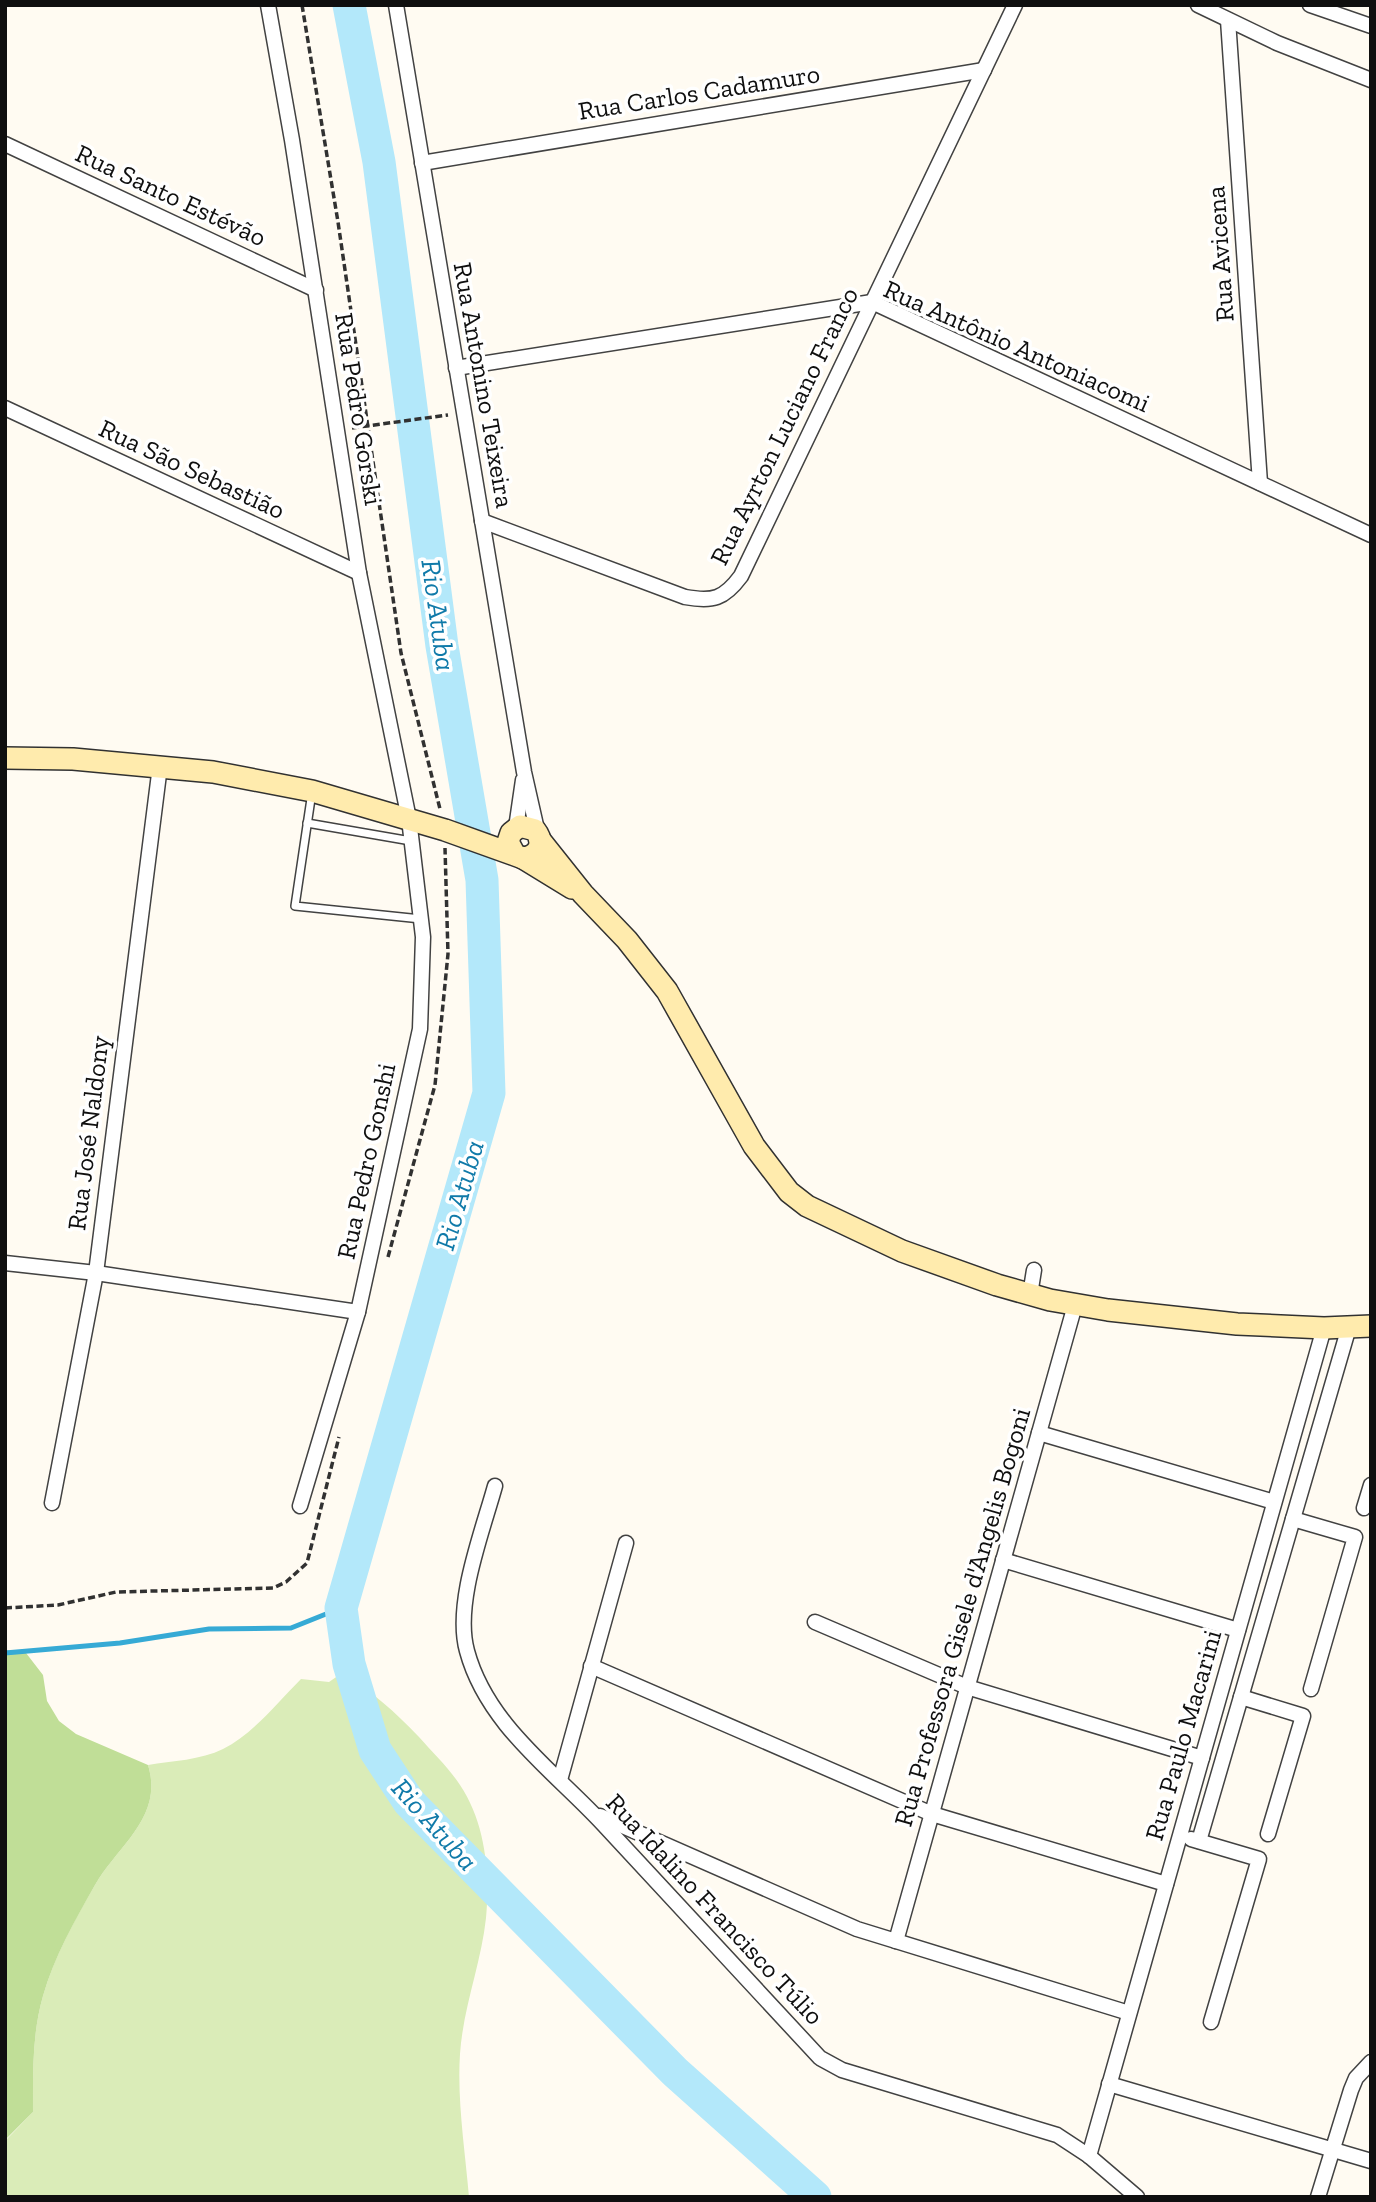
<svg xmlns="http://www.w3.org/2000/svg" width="1376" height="2202" font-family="'Zilla Slab',serif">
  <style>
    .green { fill: #daecb8 }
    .forest { fill: #c0de97 }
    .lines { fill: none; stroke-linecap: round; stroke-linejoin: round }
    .stream { stroke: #36aad5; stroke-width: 5 }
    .river { stroke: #b3e8fa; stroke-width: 33 }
    .service-casing { stroke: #424242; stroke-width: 10 }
    .minor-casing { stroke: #424242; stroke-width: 17 }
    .secondary-casing { stroke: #313131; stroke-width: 24 }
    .path { stroke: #313131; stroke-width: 3.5; stroke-dasharray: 7 3.5; stroke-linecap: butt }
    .service { stroke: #fff; stroke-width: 7 }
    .minor { stroke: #fff; stroke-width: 14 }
    .secondary { stroke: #ffebad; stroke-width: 21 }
    .labels { text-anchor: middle; stroke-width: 7; stroke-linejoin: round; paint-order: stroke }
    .street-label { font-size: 26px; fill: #0f0f0f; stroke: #fff }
    .water-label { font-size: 28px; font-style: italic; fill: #107aa9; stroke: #fff }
  </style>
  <rect width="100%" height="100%" fill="#fffbf2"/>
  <path class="green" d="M 342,1673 C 373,1692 394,1711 419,1737 C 433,1753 449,1768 460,1785 C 486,1824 490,1874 486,1918 C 481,1964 463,2008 460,2054 C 457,2101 465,2150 469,2197 L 5,2197 L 5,2141 L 33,2112 C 33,2073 32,2034 43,1996 C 54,1957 75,1919 95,1885 C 118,1845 164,1817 148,1765 C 172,1761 201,1760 223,1749 C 253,1734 278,1702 301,1679 L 329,1682 Z"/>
  <path class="forest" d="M 5,1650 L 26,1653 L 43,1675 L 47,1701 L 59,1721 L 76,1734 L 148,1765 C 164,1817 118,1845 95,1885 C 75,1920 54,1957 43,1996 C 32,2034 33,2073 33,2112 L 5,2140 Z"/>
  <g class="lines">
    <path class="stream" d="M 5,1653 L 120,1643 L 209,1629 L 291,1628 L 341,1608"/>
    <path class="river" d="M 349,5 L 379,162 L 442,646 L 482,880 L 489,1093 L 341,1608 L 349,1664 L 375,1750 L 409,1802 L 675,2072 L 815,2197"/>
    <defs>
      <g id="service">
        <path d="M 312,792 L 295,906 L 421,919"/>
        <path d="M 307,823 L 411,841"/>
      </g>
      <g id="minor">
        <path d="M 268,5 L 292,140 L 359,573 L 409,819 L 423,937 L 420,1029 L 358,1312 L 300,1506"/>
        <path d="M 396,5 L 524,772 L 538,834"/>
        <path d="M 1198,5 L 1277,43 L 1371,80"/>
        <path d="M 1310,5 L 1371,26"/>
        <path d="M 1228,20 L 1260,483"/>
        <path d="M 5,144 L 316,290"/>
        <path d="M 422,163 L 984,70"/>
        <path d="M 456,368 L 872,302 L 1371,535"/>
        <path d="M 5,408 L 359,573"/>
        <path d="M 482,521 L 685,597 C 713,602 724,599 741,576 L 1015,5"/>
        <path d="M 516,828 L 523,780"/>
        <path d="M 5,1263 L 96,1273 L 358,1312"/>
        <path d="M 1030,1295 L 1034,1270"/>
        <path d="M 1039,1433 L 1274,1502"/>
        <path d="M 495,1486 C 482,1533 454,1604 467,1651 C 487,1725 554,1771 603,1824 C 676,1902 748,1980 820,2058 L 842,2070 L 1057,2135 L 1089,2156 L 1137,2197"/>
        <path d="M 52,1503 L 96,1273 L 160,766"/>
        <path d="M 1364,1508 L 1371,1485"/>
        <path d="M 1293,1519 L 1355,1537 L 1311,1689"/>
        <path d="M 1003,1560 L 1238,1630"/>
        <path d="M 815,1622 L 967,1687 L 1202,1758"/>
        <path d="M 591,1666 L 932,1814 L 1166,1884"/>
        <path d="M 1241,1697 L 1303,1716 L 1268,1834"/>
        <path d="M 560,1780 L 626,1543"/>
        <path d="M 600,1816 L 857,1929 L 1129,2013"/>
        <path d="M 1191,1839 L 1259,1859 L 1211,2022"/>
        <path d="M 1199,1841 L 1349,1327"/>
        <path d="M 896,1941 L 1075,1305"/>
        <path d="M 1109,2084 L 1371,2161"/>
        <path d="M 1089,2156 L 1324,1328"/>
        <path d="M 1318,2197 L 1351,2090 L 1356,2078 L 1371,2062"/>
      </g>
      <g id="secondary">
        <path d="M 5,758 L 73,759 L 213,772 L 312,791 L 445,830 L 523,858 C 539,856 545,843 535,830 L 520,826 L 511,833 L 508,842 L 515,855"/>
        <path d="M 540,840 L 583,894 L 627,940 L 667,991 L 754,1146 L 789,1192 L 807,1206 L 902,1251 L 997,1285 L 1050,1300 L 1108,1310 L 1237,1324 L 1324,1328 L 1371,1326"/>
        <path d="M 523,858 L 572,888"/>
      </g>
    </defs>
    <use href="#service" class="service-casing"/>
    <use href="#minor" class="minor-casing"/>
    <use href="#secondary" class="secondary-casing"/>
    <g class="path">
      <path d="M 302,5 L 338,222 L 401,653 L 440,809"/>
      <path d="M 352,428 L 448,415"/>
      <path d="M 388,1257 L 435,1085 L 448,954 L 445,848"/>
      <path d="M 5,1608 L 58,1605 L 116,1592 L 273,1588 L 286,1582 L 307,1563 L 339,1437"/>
    </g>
    <use href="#service" class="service"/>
    <use href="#minor" class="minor"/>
    <use href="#secondary" class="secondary"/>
  </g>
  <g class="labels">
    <g class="street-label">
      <text transform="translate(699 92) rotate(-9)" y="9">Rua Carlos Cadamuro</text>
      <text transform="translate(171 195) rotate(25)" y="9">Rua Santo Estévão</text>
      <text transform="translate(1220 254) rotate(-94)" y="9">Rua Avicena</text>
      <text transform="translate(1017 346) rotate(24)" y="9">Rua Antônio Antoniacomi</text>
      <text transform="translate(484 385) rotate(80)" y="9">Rua Antonino Teixeira</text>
      <text transform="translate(359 409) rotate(81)" y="9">Rua Pedro Gorski</text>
      <text transform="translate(784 426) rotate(-64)" y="9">Rua Ayrton Luciano Franco</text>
      <text transform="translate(192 469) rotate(25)" y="9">Rua São Sebastião</text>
      <text transform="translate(88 1133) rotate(-83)" y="9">Rua José Naldony</text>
      <text transform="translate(366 1161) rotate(-78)" y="9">Rua Pedro Gonshi</text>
      <text transform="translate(962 1617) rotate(-74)" y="9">Rua Professora Gisele d'Angelis Bogoni</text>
      <text transform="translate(1183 1735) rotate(-74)" y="9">Rua Paulo Macarini</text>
      <text transform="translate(715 1909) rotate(47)" y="9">Rua Idalino Francisco Túlio</text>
    </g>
    <g class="water-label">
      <text transform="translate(439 615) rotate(82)" y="10">Rio Atuba</text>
      <text transform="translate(459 1195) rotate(-74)" y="10">Rio Atuba</text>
      <text transform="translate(435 1824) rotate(48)" y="10">Rio Atuba</text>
    </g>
  </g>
  <rect width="1376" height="2202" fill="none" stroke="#0f0f0f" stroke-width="14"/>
</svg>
